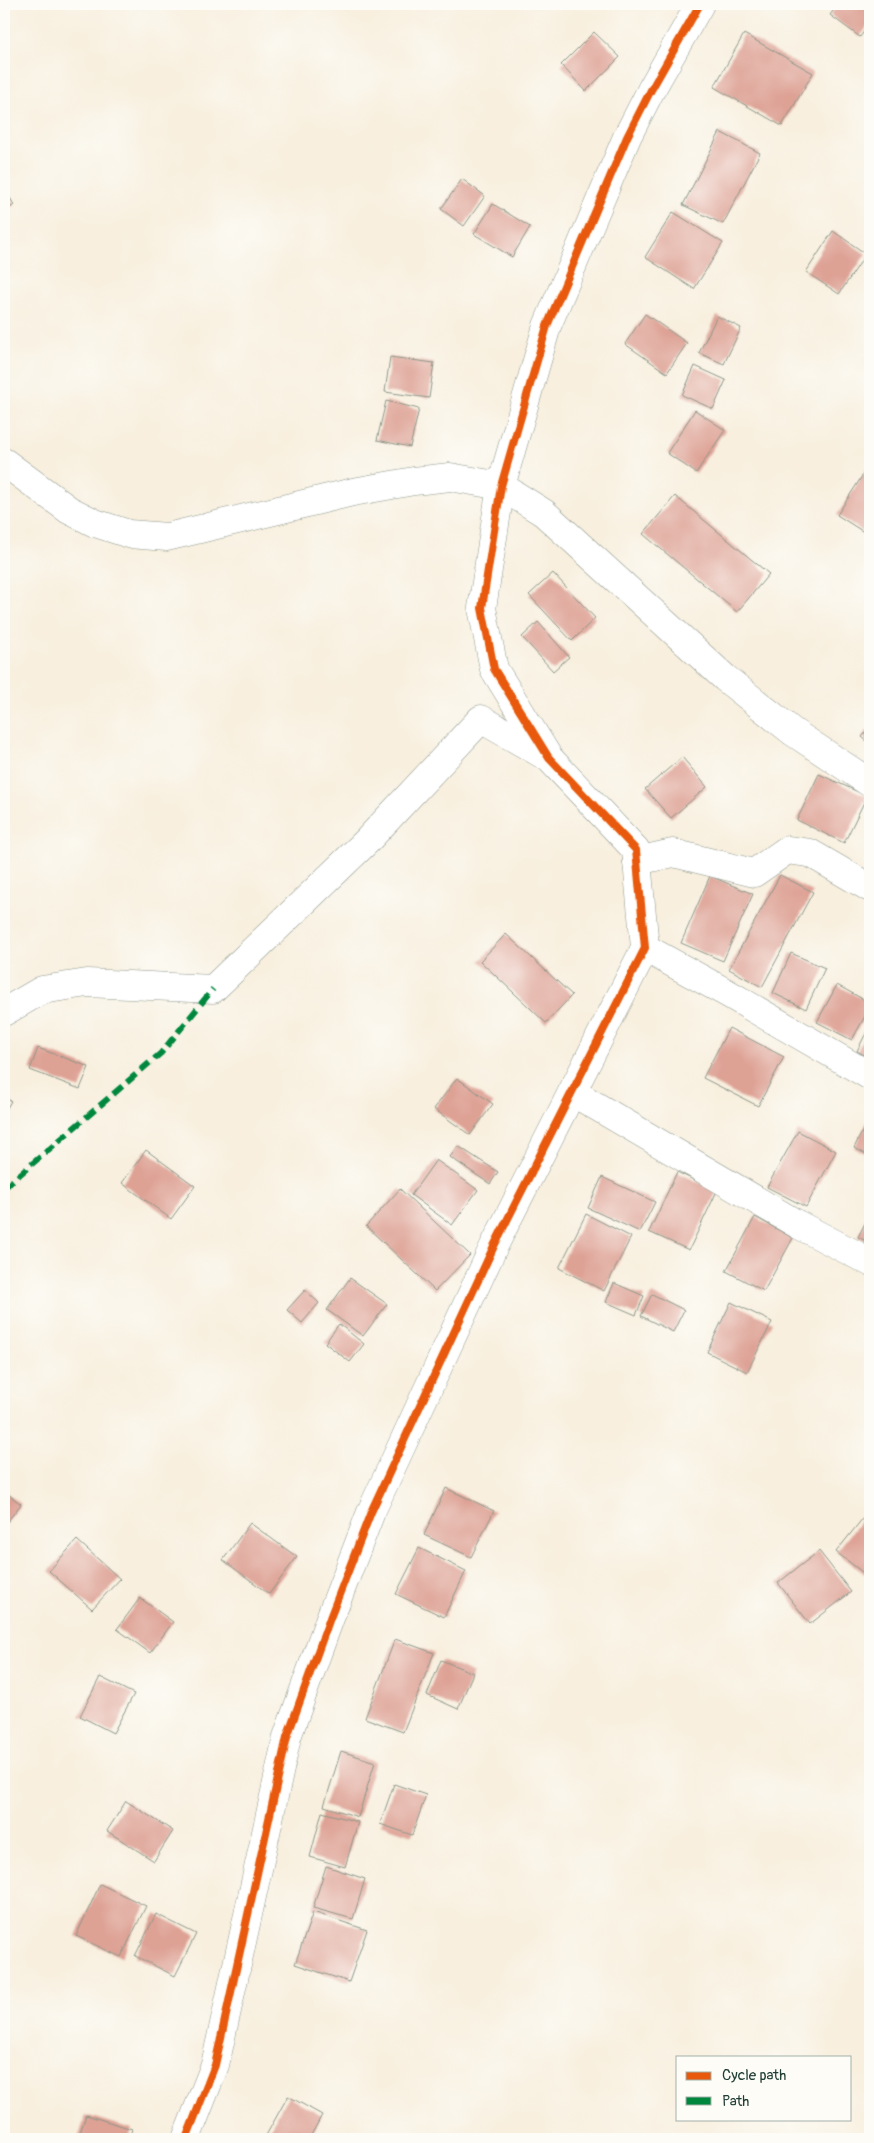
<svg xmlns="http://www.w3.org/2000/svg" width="874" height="2143" font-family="Pangolin,sans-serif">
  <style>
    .building { fill: #dea295 }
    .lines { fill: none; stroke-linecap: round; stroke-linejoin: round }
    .street-casing { stroke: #8c9689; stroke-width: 29 }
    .secondary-casing { stroke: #8c9689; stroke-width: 29 }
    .street { stroke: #fff; stroke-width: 28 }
    .secondary { stroke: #fff; stroke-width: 28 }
    .quiet { stroke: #00873e; stroke-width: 6; stroke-dasharray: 12 6; stroke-linecap: butt }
    .cycleway-casing { stroke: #fdfcf7; stroke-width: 11 }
    .cycleway { stroke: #e8590c; stroke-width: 8 }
  </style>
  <rect width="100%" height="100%" fill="#fdfcf7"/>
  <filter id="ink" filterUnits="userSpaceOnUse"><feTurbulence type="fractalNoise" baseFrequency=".02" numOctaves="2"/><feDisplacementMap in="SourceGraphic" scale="10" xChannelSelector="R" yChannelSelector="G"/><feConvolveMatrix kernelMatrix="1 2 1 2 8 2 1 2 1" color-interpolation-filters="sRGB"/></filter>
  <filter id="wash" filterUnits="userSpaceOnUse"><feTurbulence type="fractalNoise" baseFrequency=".0096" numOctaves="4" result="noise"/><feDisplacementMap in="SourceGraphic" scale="20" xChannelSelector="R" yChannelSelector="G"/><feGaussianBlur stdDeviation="1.12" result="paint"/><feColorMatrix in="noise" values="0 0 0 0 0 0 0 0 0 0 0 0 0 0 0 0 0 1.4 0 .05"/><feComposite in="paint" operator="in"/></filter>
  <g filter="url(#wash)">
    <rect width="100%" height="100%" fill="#f8efde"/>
    <g id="blocks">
      <g class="building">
        <path d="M 838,4 L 870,4 L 870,23 L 860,37 L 830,15 Z"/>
        <path d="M 594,32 L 620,57 L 586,91 L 561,65 Z"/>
        <path d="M 744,34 L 813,73 L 782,126 L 714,87 Z"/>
        <path d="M 720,132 L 760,153 L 723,224 L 683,205 Z"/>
        <path d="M 462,179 L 485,196 L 464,226 L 441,209 Z"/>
        <path d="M 4,187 L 14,205 L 4,212 Z"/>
        <path d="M 493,204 L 530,227 L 512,257 L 474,234 Z"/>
        <path d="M 673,212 L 723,243 L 694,289 L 645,257 Z"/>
        <path d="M 833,231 L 866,254 L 839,294 L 806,272 Z"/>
        <path d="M 645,314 L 687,343 L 667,373 L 625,344 Z"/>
        <path d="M 717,316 L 741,328 L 724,364 L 699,353 Z"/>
        <path d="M 390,357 L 434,363 L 429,398 L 385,392 Z"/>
        <path d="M 695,366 L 726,380 L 713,409 L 682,395 Z"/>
        <path d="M 386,401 L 419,409 L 410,447 L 377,440 Z"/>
        <path d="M 695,410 L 725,430 L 696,473 L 667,453 Z"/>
        <path d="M 870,464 L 870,536 L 837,515 Z"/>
        <path d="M 675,496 L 769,574 L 737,612 L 643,534 Z"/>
        <path d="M 553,573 L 595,618 L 572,641 L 529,595 Z"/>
        <path d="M 538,622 L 569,657 L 553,671 L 522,637 Z"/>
        <path d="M 870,727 L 870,744 L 862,737 Z"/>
        <path d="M 682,757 L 707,787 L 671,818 L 645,789 Z"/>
        <path d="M 819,774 L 867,796 L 844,843 L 797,820 Z"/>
        <path d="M 780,875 L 813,892 L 762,987 L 729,969 Z"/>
        <path d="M 710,876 L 753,894 L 723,961 L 681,943 Z"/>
        <path d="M 506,934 L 572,995 L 546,1023 L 480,961 Z"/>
        <path d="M 791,953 L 825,968 L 806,1009 L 773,993 Z"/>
        <path d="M 837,985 L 870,1003 L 870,1007 L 852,1040 L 817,1022 Z"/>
        <path d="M 870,1025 L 870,1058 L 857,1051 Z"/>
        <path d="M 729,1028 L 784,1057 L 758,1106 L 703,1078 Z"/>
        <path d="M 38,1048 L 89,1067 L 80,1089 L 30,1070 Z"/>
        <path d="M 457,1078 L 493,1104 L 470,1135 L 434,1109 Z"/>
        <path d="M 4,1097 L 11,1101 L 4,1113 Z"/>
        <path d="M 870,1116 L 870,1156 L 854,1148 Z"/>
        <path d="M 798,1131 L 836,1151 L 806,1207 L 767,1187 Z"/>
        <path d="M 458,1146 L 498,1172 L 490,1184 L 450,1157 Z"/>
        <path d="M 146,1150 L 195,1186 L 171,1219 L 122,1183 Z"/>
        <path d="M 436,1160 L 478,1190 L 452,1225 L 411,1195 Z"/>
        <path d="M 677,1172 L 717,1191 L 689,1250 L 649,1232 Z"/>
        <path d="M 602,1177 L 655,1202 L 640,1232 L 588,1208 Z"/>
        <path d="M 400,1189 L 470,1255 L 435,1291 L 366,1226 Z"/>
        <path d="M 870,1213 L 870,1243 L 858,1237 Z"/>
        <path d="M 586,1214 L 631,1237 L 604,1291 L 559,1268 Z"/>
        <path d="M 755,1217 L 793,1238 L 764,1291 L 726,1271 Z"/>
        <path d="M 350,1278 L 387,1304 L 363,1336 L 327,1310 Z"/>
        <path d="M 614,1283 L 644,1296 L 636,1315 L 606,1302 Z"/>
        <path d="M 305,1290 L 319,1303 L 302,1323 L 287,1310 Z"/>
        <path d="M 652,1294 L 684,1310 L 673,1332 L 641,1316 Z"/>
        <path d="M 731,1302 L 772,1322 L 747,1372 L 707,1352 Z"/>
        <path d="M 339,1324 L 364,1344 L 350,1362 L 325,1343 Z"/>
        <path d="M 446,1488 L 494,1511 L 471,1557 L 424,1535 Z"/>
        <path d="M 4,1491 L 21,1504 L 4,1526 Z"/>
        <path d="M 867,1513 L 870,1515 L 870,1578 L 836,1552 Z"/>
        <path d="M 250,1523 L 297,1557 L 269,1594 L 223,1560 Z"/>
        <path d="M 77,1540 L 120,1579 L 92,1609 L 49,1571 Z"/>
        <path d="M 419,1548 L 466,1571 L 444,1617 L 396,1594 Z"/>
        <path d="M 819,1551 L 851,1592 L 810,1624 L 778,1583 Z"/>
        <path d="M 140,1598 L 173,1622 L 150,1653 L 117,1629 Z"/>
        <path d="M 395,1639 L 434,1653 L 403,1732 L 365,1718 Z"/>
        <path d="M 441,1660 L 473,1673 L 458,1709 L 427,1695 Z"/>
        <path d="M 100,1677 L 134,1694 L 113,1733 L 80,1716 Z"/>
        <path d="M 341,1751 L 375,1762 L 358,1817 L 324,1806 Z"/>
        <path d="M 394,1784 L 426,1795 L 412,1835 L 380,1824 Z"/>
        <path d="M 126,1801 L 173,1831 L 154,1861 L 107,1831 Z"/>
        <path d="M 322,1812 L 358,1822 L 345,1867 L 310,1857 Z"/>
        <path d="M 326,1866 L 365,1879 L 353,1919 L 313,1908 Z"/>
        <path d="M 100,1884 L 146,1906 L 121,1957 L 76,1936 Z"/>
        <path d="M 313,1912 L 367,1930 L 349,1982 L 295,1964 Z"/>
        <path d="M 156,1914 L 196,1934 L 175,1976 L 135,1956 Z"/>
        <path d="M 288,2096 L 322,2115 L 309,2139 L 264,2139 Z"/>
        <path d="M 86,2115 L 132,2129 L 129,2139 L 78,2139 Z"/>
      </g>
    </g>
  </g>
  <g filter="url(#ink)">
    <use href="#blocks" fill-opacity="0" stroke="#8c9689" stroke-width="1"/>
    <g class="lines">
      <defs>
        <g id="street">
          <path d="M 4,462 L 69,510 L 95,523 L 129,534 L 167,537 L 353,492 L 414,481 L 450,477 L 501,486 L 544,513 L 725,678 L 793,732 L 870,783"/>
          <path d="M 637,861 L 673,853 L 754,873 L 787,850 L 810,853 L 870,888"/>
          <path d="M 645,948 L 727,993 L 870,1076"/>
          <path d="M 4,1012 L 42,990 L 87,983 L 213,989 L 366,842 L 481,719 L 549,758"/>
          <path d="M 572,1092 L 797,1224 L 870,1262"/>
        </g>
        <path id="secondary" d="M 186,2139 L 215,2065 L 287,1737 L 330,1618 L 371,1512 L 494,1246 L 645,948 L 636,850 L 549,758 L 494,669 L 482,608 L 501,486 L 547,326 L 627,137 L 651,90 L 700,4"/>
      </defs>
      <use href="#street" class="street-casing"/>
      <use href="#secondary" class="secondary-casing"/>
      <use href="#street" class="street"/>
      <use href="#secondary" class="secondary"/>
      <path class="quiet" d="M 4,1188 L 161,1053 L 213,989"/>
      <defs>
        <path id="cycleway" d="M 186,2139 L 215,2065 L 287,1737 L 330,1618 L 371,1512 L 494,1246 L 645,948 L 636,850 L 549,758 L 494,669 L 482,608 L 501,486 L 547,326 L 627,137 L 651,90 L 700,4"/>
      </defs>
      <use href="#cycleway" class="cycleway-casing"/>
      <use href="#cycleway" class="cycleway"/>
    </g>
  </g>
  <rect width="874" height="2143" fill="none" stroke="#fdfcf7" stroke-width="20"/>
  <rect x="676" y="2056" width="175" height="65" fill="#fdfcf7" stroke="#a4b0a9"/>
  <rect x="686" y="2072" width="25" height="8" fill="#e8590c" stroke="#a4b0a9"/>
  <text x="722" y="2080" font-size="15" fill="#1f3d34">Cycle path</text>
  <rect x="686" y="2097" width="25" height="8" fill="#00873e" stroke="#a4b0a9"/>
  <text x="722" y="2106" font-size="15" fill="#1f3d34">Path</text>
</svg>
